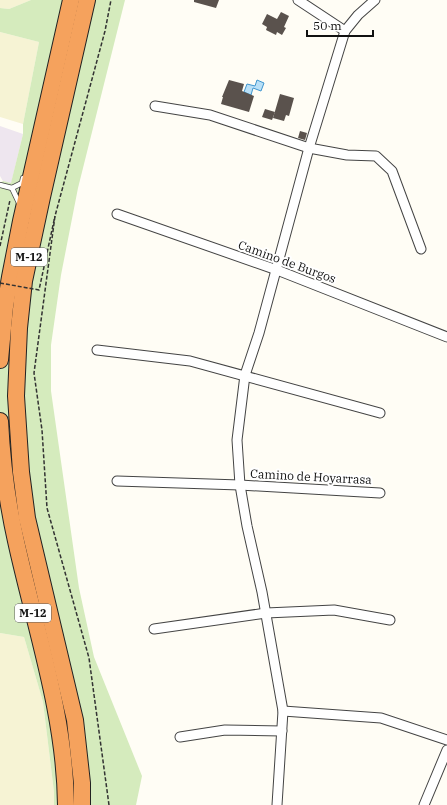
<svg xmlns="http://www.w3.org/2000/svg" width="447" height="805" font-family="'IBM Plex Serif',serif">
  <style>
    .industrial { fill: #eee6ef }
    .farmland { fill: #f6f3d4 }
    .green { fill: #d5ebbd }
    .water { fill: #b9e0f7; stroke: #3f96cf }
    .building { fill: #5a524d }
    .lines { fill: none; stroke-linecap: round; stroke-linejoin: round }
    .service-casing { stroke: #444; stroke-width: 6 }
    .minor-casing { stroke: #444; stroke-width: 11 }
    .motorway-casing { stroke: #222; stroke-width: 18 }
    .path { stroke: #333; stroke-width: 1.5; stroke-dasharray: 4 2; stroke-linecap: butt }
    .service { stroke: #fff; stroke-width: 4.5 }
    .minor { stroke: #fff; stroke-width: 9 }
    .motorway { stroke: #f5a25d; stroke-width: 16 }
    .path-bridge { stroke: #333; stroke-width: 1.5; stroke-dasharray: 4 2; stroke-linecap: butt }
    .labels { text-anchor: middle; stroke-width: 4; stroke-linejoin: round; paint-order: stroke }
    .shield { fill: #fff; stroke: #585858; stroke-width: 1 }
    .shield-label { font-size: 11px; font-weight: bold; fill: #111 }
    .street-label { font-size: 12px; fill: #111; stroke: #fff }
  </style>
  <rect width="100%" height="100%" fill="#fffdf5"/>
  <path class="industrial" d="M 0,126 L 23,134 L 11,184 L 3,181 L 0,176 Z"/>
  <g class="farmland">
    <path d="M 0,0 L 31,0 L 9,9 L 0,8 Z"/>
    <path d="M 0,32 L 39,42 L 23,124 L 0,117 Z"/>
    <path d="M 0,633 L 24,637 L 43,702 L 54,792 L 54,805 L 0,805 Z"/>
  </g>
  <path class="green" d="M 31,0 L 125,0 L 78,188 L 61,275 L 51,345 L 51,391 L 79,588 L 94,657 L 142,776 L 136,805 L 54,805 L 54,792 L 43,702 L 24,637 L 0,633 L 0,184 L 3,181 L 11,183 L 23,134 L 23,124 L 39,42 L 0,32 L 0,8 L 9,9 Z"/>
  <path class="water" d="M 257,80 L 264,83 L 261,91 L 253,88 L 251,95 L 244,92 L 247,84 L 255,86 Z"/>
  <g class="building">
    <path d="M 194,0 L 219,0 L 216,8 L 194,2 Z"/>
    <path d="M 281,12 L 289,16 L 284,27 L 286,28 L 282,35 L 277,32 L 276,35 L 266,30 L 267,27 L 262,24 L 267,14 L 277,19 Z"/>
    <path d="M 229,80 L 244,84 L 242,91 L 254,96 L 249,112 L 221,104 L 223,97 L 222,97 Z"/>
    <path d="M 280,94 L 294,98 L 289,116 L 286,115 L 284,121 L 273,118 Z"/>
    <path d="M 265,109 L 275,112 L 272,120 L 262,117 Z"/>
    <path d="M 300,131 L 307,133 L 305,140 L 298,138 Z"/>
  </g>
  <g class="lines">
    <defs>
      <g id="service">
        <path d="M 0,185 L 12,188 L 22,183 L 23,178"/>
        <path d="M 12,188 L 20,205"/>
      </g>
      <g id="minor">
        <path d="M 298,0 L 345,31"/>
        <path d="M 155,106 L 210,115 L 309,148 L 347,155 L 376,156 L 392,171 L 421,249"/>
        <path d="M 117,214 L 277,270 L 447,337"/>
        <path d="M 97,350 L 190,361 L 380,413"/>
        <path d="M 117,481 L 240,485 L 380,493"/>
        <path d="M 154,629 L 266,613 L 334,610 L 390,620"/>
        <path d="M 283,711 L 381,718 L 447,740"/>
        <path d="M 180,737 L 225,730 L 282,731"/>
        <path d="M 277,805 L 283,711 L 262,592 L 247,526 L 240,485 L 237,440 L 245,375 L 259,333 L 309,148 L 345,31 L 358,15 L 375,0"/>
        <path d="M 424,805 L 447,750"/>
      </g>
      <g id="motorway">
        <path d="M 0,360 L 5,307 L 10,277 L 21,221 L 71,0"/>
        <path d="M 0,421 C 2,461 7,501 16,541 C 35,628 65,714 66,805"/>
        <path d="M 82,805 L 82,783 L 75,720 L 27,518 L 21,472 L 16,396 L 19,328 L 24,281 L 42,197 L 87,0"/>
      </g>
    </defs>
    <use href="#service" class="service-casing"/>
    <use href="#minor" class="minor-casing"/>
    <use href="#motorway" class="motorway-casing"/>
    <g class="path">
      <path d="M 0,246 L 10,200"/>
      <path d="M 109,805 L 89,658 L 47,508 L 42,430 L 34,373 L 55,216 L 105,31 L 111,0"/>
    </g>
    <use href="#service" class="service"/>
    <use href="#minor" class="minor"/>
    <use href="#motorway" class="motorway"/>
    <path class="path-bridge" d="M 0,283 L 39,290 L 55,216"/>
  </g>
  <g class="labels">
    <g class="shield">
      <rect x="11" y="248" width="36" height="18" rx="3"/>
      <rect x="15" y="604" width="36" height="18" rx="3"/>
    </g>
    <g class="shield-label">
      <text x="29" y="261">M-12</text>
      <text x="33" y="617">M-12</text>
    </g>
    <g class="street-label">
      <text transform="translate(287 262) rotate(20)" y="4">Camino de Burgos</text>
      <text transform="translate(311 477) rotate(3)" y="4">Camino de Hoyarrasa</text>
    </g>
  </g>
  <path d="M307 30v6h66v-6" fill="none" stroke="#111111" stroke-width="2"/>
  <text x="313" y="30" font-size="12" fill="#111111" stroke="#ffffff" stroke-width="3" paint-order="stroke">50 m</text>
</svg>
